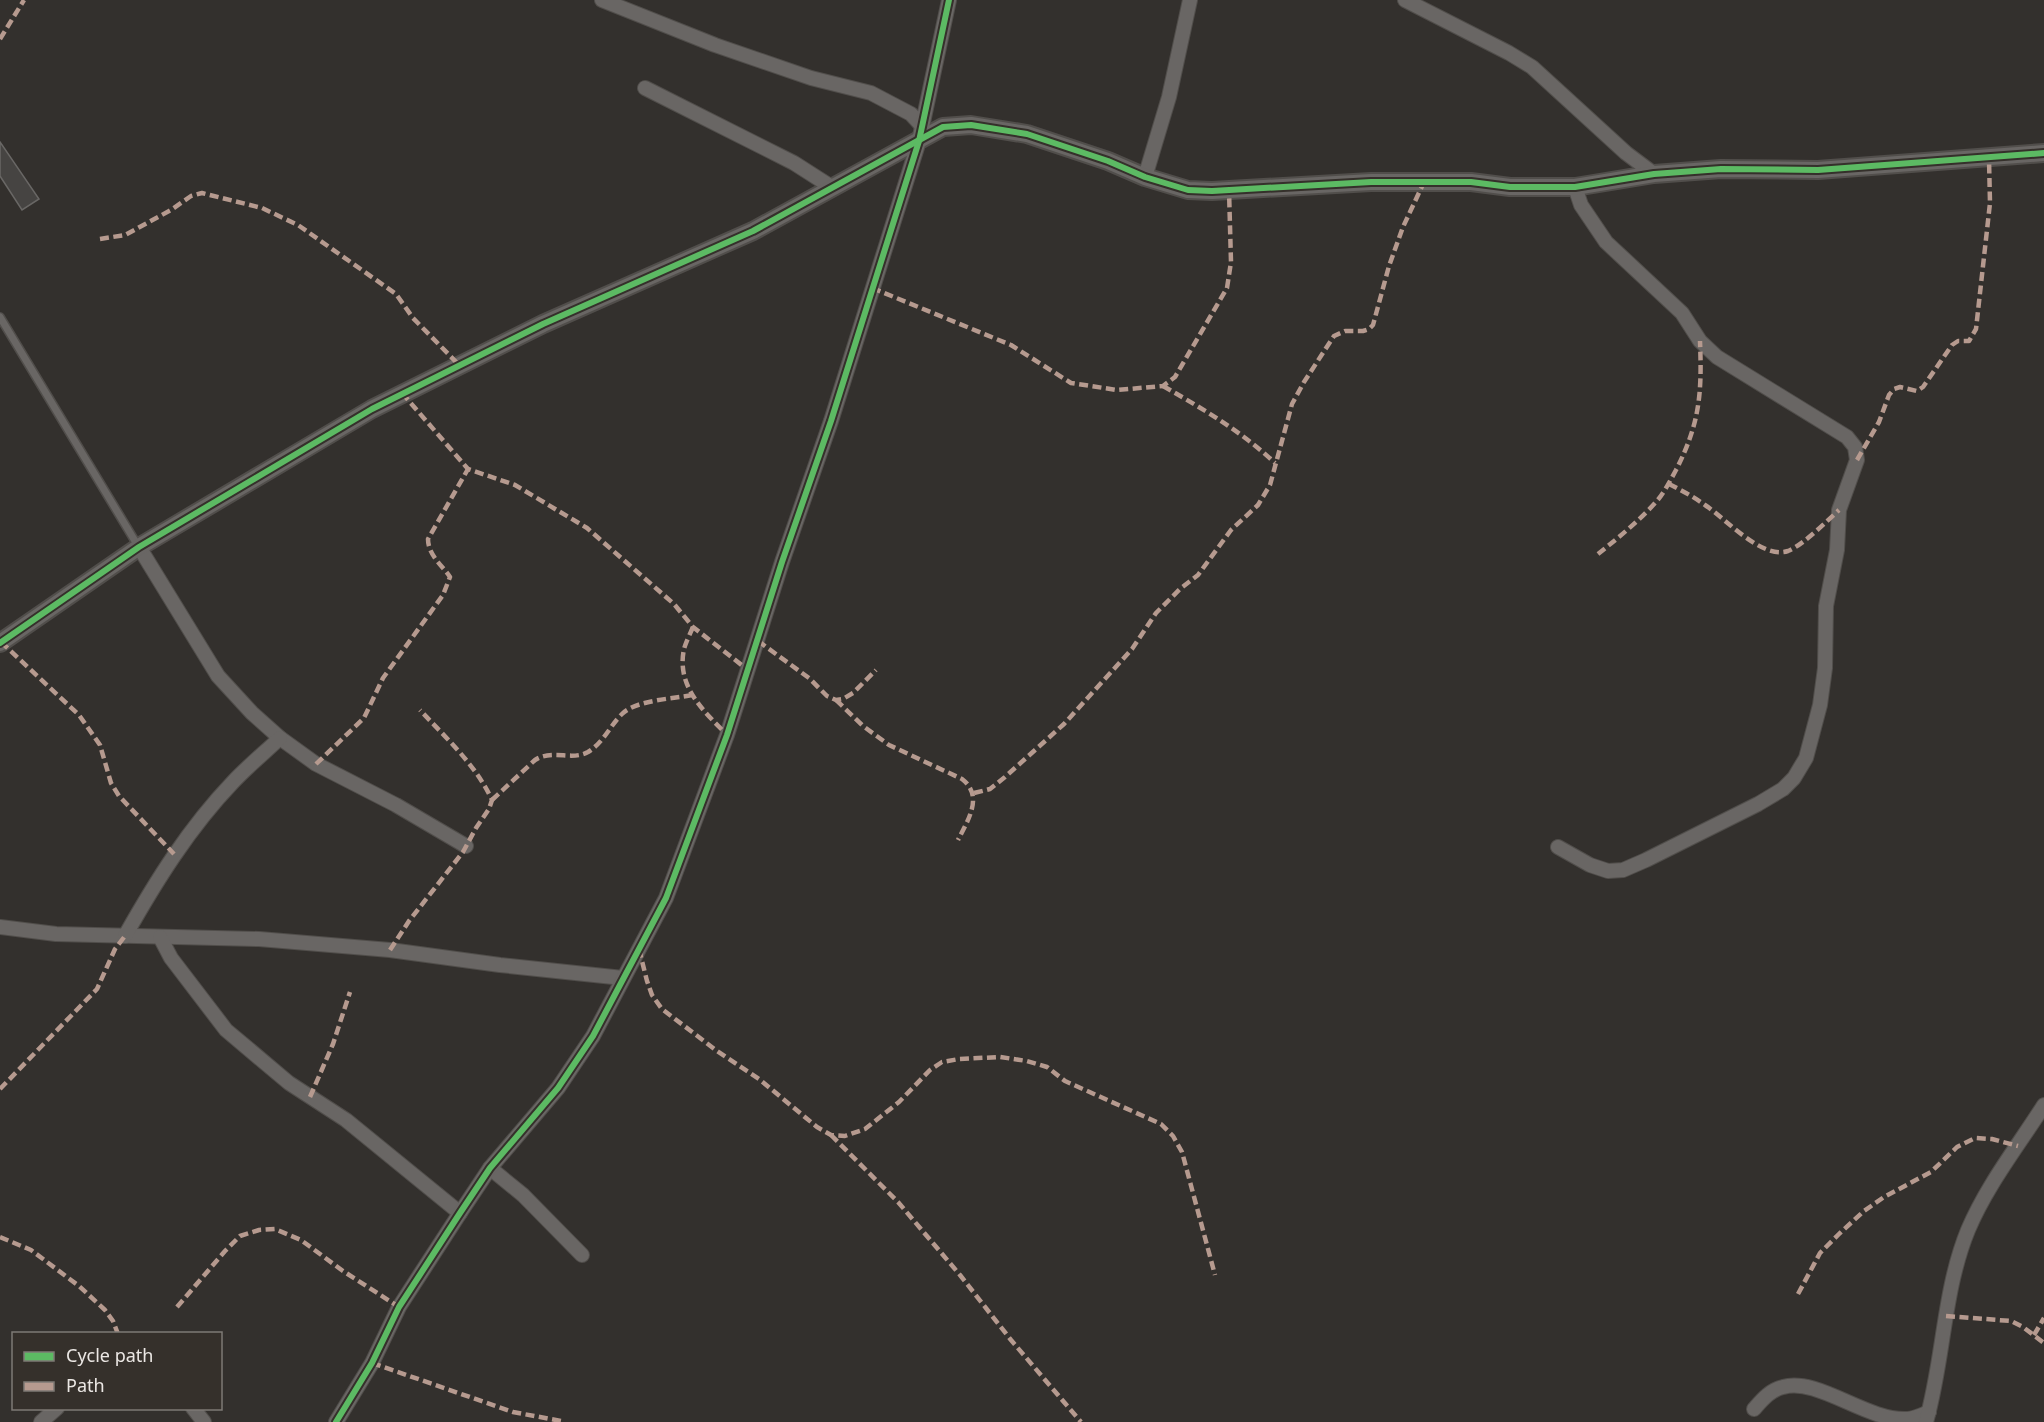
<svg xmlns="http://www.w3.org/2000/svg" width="2044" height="1422" font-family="'Noto Sans',sans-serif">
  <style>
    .building { fill: #464442; stroke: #696765; stroke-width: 1.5 }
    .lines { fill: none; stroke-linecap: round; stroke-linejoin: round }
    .service-casing { stroke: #514e4b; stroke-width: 10 }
    .minor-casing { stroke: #514e4b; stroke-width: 16 }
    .tertiary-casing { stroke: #514e4b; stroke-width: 20 }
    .service { stroke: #696664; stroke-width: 7 }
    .minor { stroke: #696664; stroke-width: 14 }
    .tertiary { stroke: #696664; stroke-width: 16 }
    .quiet { stroke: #b69a8f; stroke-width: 4.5; stroke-dasharray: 9 4.5; stroke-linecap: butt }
    .cycleway-casing { stroke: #35302b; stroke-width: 10 }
    .cycleway { stroke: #5cba63; stroke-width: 6 }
  </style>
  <rect width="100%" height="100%" fill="#33302d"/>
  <path class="building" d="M 0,142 L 39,199 L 22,210 L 0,176 Z"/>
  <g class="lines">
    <defs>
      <path id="service" d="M 0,317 L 138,546"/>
      <g id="minor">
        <path d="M 602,0 L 715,45 L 811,78 L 871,93 L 911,114 L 922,126"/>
        <path d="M 1405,0 L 1509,53 L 1532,67 L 1626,153 L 1654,174"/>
        <path d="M 645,88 L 794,163 L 833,188"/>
        <path d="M 1145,177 L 1169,97 L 1190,0"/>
        <path d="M 139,547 L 218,676 L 252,713 L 280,738 L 316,764 L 396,805 L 466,846"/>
        <path d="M 1558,847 L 1590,865 L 1608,871 L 1623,870 L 1646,860 L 1758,804 L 1783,789 L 1794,778 L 1806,758 L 1820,705 L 1825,668 L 1826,606 L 1837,550 L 1839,510 L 1857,460 L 1855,447 L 1847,437 L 1717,357 L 1700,341 L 1682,313 L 1606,242 L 1581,205 L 1575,187"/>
        <path d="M 0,927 L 56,934 L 259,939 L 390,950 L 500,965 L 623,978"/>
        <path d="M 125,936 C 156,881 189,828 233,782 C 247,767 264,753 280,738"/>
        <path d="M 160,937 L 171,958 L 226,1030 L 289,1083 L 346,1120 L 460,1213"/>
        <path d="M 490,1168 L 523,1195 L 582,1255"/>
        <path d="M 193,1408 L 204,1422"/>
        <path d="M 1754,1409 C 1762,1400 1770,1390 1783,1387 C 1818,1377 1866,1421 1907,1419 C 1914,1419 1922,1415 1929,1412"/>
        <path d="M 41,1422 L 57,1408"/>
        <path d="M 336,1422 L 372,1363 L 399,1307 L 460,1213 L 490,1168 L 558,1088 L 593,1036 L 666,898 L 727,735 L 782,562 L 831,421 L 919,141 L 949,0"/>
        <path d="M 1926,1422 C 1944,1359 1943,1291 1968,1230 C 1987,1185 2018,1146 2044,1105"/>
      </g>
      <path id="tertiary" d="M 0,643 L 139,547 L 372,409 L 543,324 L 753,231 L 943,127 L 971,125 L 1027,134 L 1108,161 L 1145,177 L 1188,190 L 1212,191 L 1371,182 L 1471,182 L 1510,187 L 1575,187 L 1654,174 L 1721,169 L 1818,170 L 2044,153"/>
    </defs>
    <use href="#service" class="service-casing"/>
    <use href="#minor" class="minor-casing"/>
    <use href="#tertiary" class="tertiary-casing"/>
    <use href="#service" class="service"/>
    <use href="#minor" class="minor"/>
    <use href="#tertiary" class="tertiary"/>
    <g class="quiet">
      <path d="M 0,39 L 24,0"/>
      <path d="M 100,239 L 125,235 L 171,210 L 191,196 L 202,193 L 262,208 L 298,225 L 396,294 L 413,318 L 459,365"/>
      <path d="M 872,288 L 1011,345 L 1071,383 L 1117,390 L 1163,386 L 1175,377 L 1227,288 L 1231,262 L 1229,190"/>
      <path d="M 1163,386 C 1203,409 1241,431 1275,463"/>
      <path d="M 402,393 L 468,469 L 515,485 L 587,528 L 674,604 L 693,627 L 748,670"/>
      <path d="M 1857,460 L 1879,422 L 1889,395 L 1894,389 L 1900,387 L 1917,391 L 1923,387 L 1952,345 L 1958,341 L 1969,341 L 1976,329 L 1990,203 L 1989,159"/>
      <path d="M 1669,484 C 1681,490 1694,497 1705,505 C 1725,518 1762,560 1788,551 C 1803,545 1827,521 1839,510"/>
      <path d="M 1598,554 C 1618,538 1639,521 1656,502 C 1664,493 1670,481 1676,470 C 1700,423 1702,393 1700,341"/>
      <path d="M 693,627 C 690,634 686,642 684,649 C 676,687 704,711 727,735"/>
      <path d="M 758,641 L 809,678 L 827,696 L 836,700 L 843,699 L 853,693 L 876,670"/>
      <path d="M 1,642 L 79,715 L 100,745 L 111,783 L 119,796 L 174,854"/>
      <path d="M 836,700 L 863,726 L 889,745 L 962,779 C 984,796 968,820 958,840"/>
      <path d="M 316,764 L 364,718 L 383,678 L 443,595 L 450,577 C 442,565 428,555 428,539 L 468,469"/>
      <path d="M 974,793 L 990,789 L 1005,777 L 1064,724 L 1132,649 L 1156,613 L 1180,589 L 1198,575 L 1231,530 L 1258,505 L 1270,485 L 1292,404 L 1304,382 L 1334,336 L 1345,331 L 1363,331 L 1369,329 L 1373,325 L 1389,266 L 1403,227 L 1424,182"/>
      <path d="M 492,800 L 535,760 C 552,749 572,761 588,752 C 604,742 609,727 622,714 C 636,700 672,699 692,695"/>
      <path d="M 639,949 L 647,981 L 652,995 L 662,1009 L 717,1051 L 759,1079 L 817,1127 L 831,1135 L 845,1136 L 865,1129 L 899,1102 L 930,1070 L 942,1062 L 959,1059 L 1000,1057 L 1027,1061 L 1047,1067 L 1065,1081 L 1161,1124 L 1173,1136 L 1182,1152 L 1215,1275"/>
      <path d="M 390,950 L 409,921 L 463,852 L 476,828 L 489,809 L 492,800 C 476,765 446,738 420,710"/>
      <path d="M 0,1089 L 97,989 L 115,949 L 125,936"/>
      <path d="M 310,1097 L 333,1044 L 350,992"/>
      <path d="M 831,1135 L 898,1202 L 960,1275 L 1011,1340 L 1081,1422"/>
      <path d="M 0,1237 L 31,1250 L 79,1286 L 105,1310 L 113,1321 L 118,1334"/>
      <path d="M 1798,1294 L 1820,1253 L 1840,1233 L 1864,1211 L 1884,1197 L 1931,1172 L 1957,1147 L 1975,1138 L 1992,1139 L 2018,1146"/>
      <path d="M 177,1307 L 225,1251 L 240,1236 L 259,1230 L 275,1229 L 301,1240 L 343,1271 L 399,1307"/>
      <path d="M 1946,1316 L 2011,1321 L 2023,1327 L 2044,1343"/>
      <path d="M 2034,1335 L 2044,1318"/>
      <path d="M 372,1363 L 513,1412 L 561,1421"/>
    </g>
    <defs>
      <g id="cycleway">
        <path d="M 0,643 L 139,547 L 372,409 L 543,324 L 753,231 L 943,127 L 971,125 L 1027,134 L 1108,161 L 1145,177 L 1188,190 L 1212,191 L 1371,182 L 1471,182 L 1510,187 L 1575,187 L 1654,174 L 1721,169 L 1818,170 L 2044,153"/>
        <path d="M 336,1422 L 372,1363 L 399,1307 L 460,1213 L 490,1168 L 558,1088 L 593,1036 L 666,898 L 727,735 L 782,562 L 831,421 L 919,141 L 949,0"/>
      </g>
    </defs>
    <use href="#cycleway" class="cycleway-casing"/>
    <use href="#cycleway" class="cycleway"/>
  </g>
  <rect x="12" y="1332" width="210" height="78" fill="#35302b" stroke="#7e7975" stroke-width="1.5"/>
  <rect x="24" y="1352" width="30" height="9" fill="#5cba63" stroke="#7e7975" stroke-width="1.5"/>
  <text x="66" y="1362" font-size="18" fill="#ebe7e4">Cycle path</text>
  <rect x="24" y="1382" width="30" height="9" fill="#b69a8f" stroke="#7e7975" stroke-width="1.5"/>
  <text x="66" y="1392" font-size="18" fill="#ebe7e4">Path</text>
</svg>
